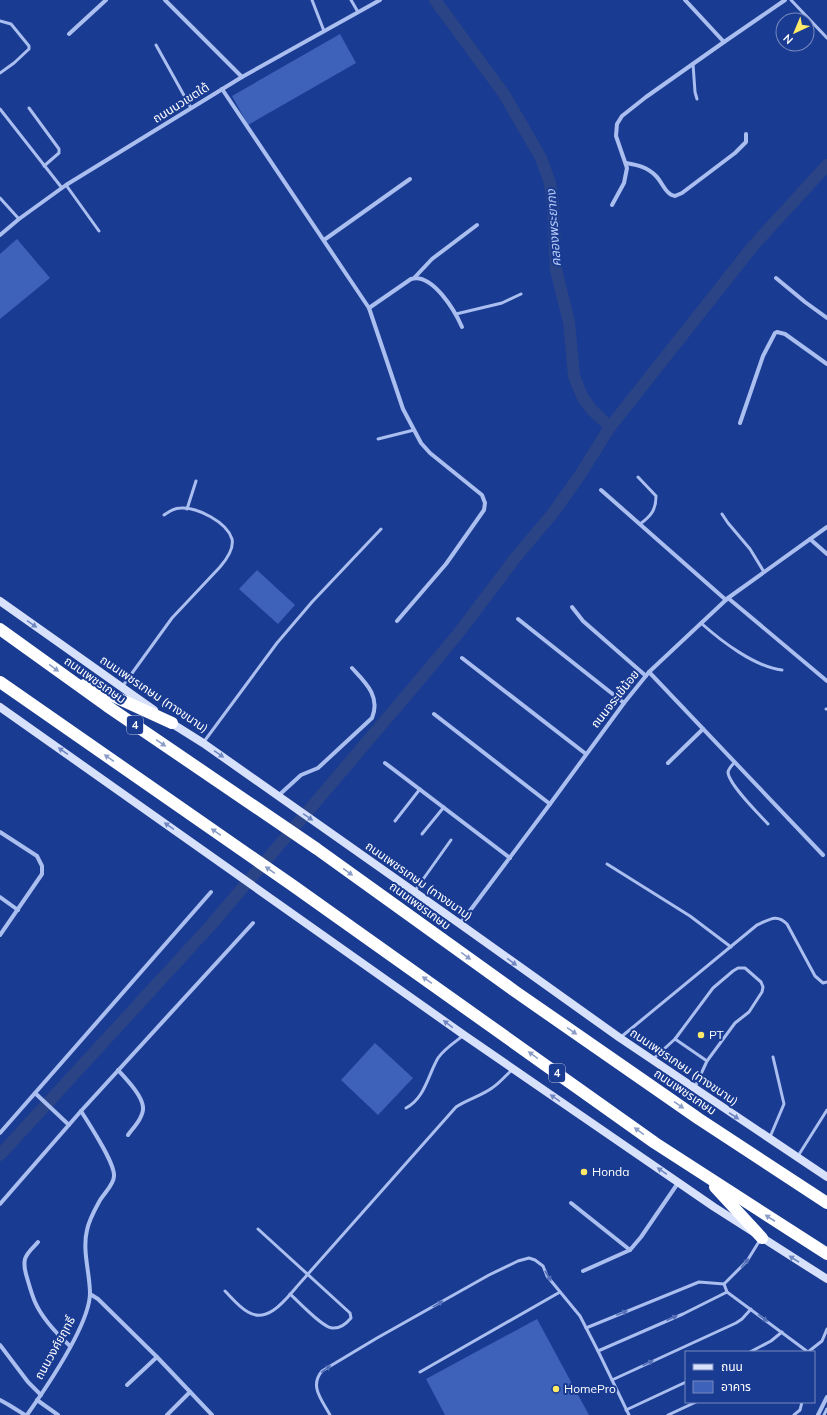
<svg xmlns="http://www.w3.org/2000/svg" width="827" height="1415" font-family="Mulish,'Noto Sans Thai',sans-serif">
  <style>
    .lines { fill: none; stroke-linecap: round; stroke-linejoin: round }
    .canal { stroke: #2b4485; stroke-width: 12 }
    .building { fill: #3e62b9 }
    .lane { stroke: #aabeef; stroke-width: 3 }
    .street { stroke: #aabeef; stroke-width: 4 }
    .secondary { stroke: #d8e1fb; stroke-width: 8 }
    .highway { stroke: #fff; stroke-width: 12 }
    .oneway { fill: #6f86c1 }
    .oneway2 { fill: #8c9dc8 }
    .oneway3 { fill: #546fb7 }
    .poi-dot { fill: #ffeb68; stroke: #1a3b92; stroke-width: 1.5 }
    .labels { text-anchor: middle; stroke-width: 4; stroke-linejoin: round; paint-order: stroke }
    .shield { fill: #1a3b92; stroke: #bac4de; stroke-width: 1 }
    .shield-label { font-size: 11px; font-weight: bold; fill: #fff }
    .street-label { font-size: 12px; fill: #fff; stroke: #1a3b92 }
    .poi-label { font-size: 12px; fill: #fff; stroke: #1a3b92; text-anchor: start }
    .water-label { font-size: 13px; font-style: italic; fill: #b6c9f6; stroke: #1a3b92 }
  </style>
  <rect width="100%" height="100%" fill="#1a3b92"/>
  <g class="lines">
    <g class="canal">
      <path d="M 435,0 L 504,94 L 541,158 L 550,183 L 553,205 L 556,270 L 569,322 L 574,376 L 582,396 L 591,409 L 610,427"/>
      <path d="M 0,1155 L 211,925 L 411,690 L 457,635 L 516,557 L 553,513 L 580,475 L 610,427 L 753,246 L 827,165"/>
    </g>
  </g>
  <g class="building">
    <path d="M 340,34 L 356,63 L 248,125 L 232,96 Z"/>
    <path d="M 17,239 L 50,278 L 0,319 L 0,254 Z"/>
    <path d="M 257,570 L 295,605 L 278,624 L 239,589 Z"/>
    <path d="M 375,1043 L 413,1078 L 378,1115 L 341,1080 Z"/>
    <path d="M 537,1319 L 589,1415 L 445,1415 L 426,1379 Z"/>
  </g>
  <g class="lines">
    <g class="lane">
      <path d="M 312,0 L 324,31"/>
      <path d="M 351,0 L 358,12"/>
      <path d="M 791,0 L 827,38"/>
      <path d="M 0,21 L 11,24 L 29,46 L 29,49 L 14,63 L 0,73"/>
      <path d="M 156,45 L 191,108"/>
      <path d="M 693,64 L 695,92 L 697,99"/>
      <path d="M 29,108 L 59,149 L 59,153 L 44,166"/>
      <path d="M 0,109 L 62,188"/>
      <path d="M 66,185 L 99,231"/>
      <path d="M 0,198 L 19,219"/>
      <path d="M 456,314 L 502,303 L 521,294"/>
      <path d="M 378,439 L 414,430"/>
      <path d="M 638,477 L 656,496 C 656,510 651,516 640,524"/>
      <path d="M 187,509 L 196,481"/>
      <path d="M 722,514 L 728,523 L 750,549 L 764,572"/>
      <path d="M 701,623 C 721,641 755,667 782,670"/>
      <path d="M 122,687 L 172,618 L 220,567 C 226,560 234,548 232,539 C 227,522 197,507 181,508 C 174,508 170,511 164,515"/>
      <path d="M 826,709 L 827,709"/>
      <path d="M 203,743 L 277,643 L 312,602 L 381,529"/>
      <path d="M 735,762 C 732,765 729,768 728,772 C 728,784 760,815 768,824"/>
      <path d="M 395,821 L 420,789"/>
      <path d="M 422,834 L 444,807"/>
      <path d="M 607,864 L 690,916 L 731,947"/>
      <path d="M 414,892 L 451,840"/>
      <path d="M 621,1037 L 757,925 C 769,920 776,913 787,924 L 815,976 L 823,983 L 827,982"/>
      <path d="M 675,1039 L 707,1061"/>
      <path d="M 653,1059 L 675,1039 L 713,988 L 733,971 L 738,968 L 745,968 L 761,982 L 763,987 L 762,992 L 749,1012 L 735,1023 L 707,1061 L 695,1087"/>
      <path d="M 406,1108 C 425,1098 428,1075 438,1058 C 444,1049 455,1042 464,1035"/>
      <path d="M 770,1137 L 784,1104 L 773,1057"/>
      <path d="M 798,1156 L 827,1110"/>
      <path d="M 258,1229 L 350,1313 L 351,1318 C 346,1324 340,1329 332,1328 C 322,1327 298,1301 290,1294"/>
      <path d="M 724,1284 L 727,1292 L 808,1352"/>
      <path d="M 225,1291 C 232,1298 239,1307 248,1312 C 269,1325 288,1296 300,1283 L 456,1107 C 468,1099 481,1096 492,1088 C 500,1083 506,1075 513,1069"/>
      <path d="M 586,1328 L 699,1282 L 724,1284 L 747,1261 L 760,1240"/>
      <path d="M 598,1351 L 683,1314 L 727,1292"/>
      <path d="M 750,1352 L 771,1341 L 782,1332"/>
      <path d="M 808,1352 L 822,1341 L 827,1329"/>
      <path d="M 420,1372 L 560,1292"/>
      <path d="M 612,1380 L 736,1323 L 742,1319 L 751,1309"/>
      <path d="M 626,1410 L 686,1382"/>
      <path d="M 330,1415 C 322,1400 309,1386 322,1371 L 377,1338 L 489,1275 L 518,1261 L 529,1258 L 535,1260 L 543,1266 L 547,1276 L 580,1316 L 598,1351 L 629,1415"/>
      <path d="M 668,1415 L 696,1402"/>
      <path d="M 794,1415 L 800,1410 L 802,1402"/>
      <path d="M 824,1415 L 827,1409"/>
    </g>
    <g class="street">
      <path d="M 165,0 L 242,77"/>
      <path d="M 685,0 L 724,42 L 785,0"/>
      <path d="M 69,34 L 106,0"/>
      <path d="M 222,89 L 369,308 L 403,409 L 421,443 L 430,453 L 482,495 L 485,503 L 484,510 L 446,564 L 397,621"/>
      <path d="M 626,163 C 638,165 647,167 656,176 C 662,182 666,195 675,196 L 682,193 L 735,153 L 746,142 L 746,134"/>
      <path d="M 612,205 L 624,183 L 627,168 L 616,136 L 617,124 L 622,116 L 646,97 L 724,42"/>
      <path d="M 0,235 L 19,219 L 66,185 L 242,77 L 380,0"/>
      <path d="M 324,240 L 410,179"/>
      <path d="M 415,277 L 432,259 L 477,225"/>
      <path d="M 776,278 L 805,302 L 827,318"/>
      <path d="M 369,308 L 411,279 C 432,272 455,311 462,327"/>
      <path d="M 740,423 L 763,356 L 775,333 L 777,332 L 785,334 L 827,364"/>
      <path d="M 601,490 L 726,600"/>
      <path d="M 810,539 L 827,554"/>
      <path d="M 728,598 L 827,681"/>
      <path d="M 572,607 L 583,621 L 646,676"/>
      <path d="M 518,619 L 624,703"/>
      <path d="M 462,658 L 586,754"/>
      <path d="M 649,672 L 823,855"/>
      <path d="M 434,714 L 550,804"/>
      <path d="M 385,763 L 510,858"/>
      <path d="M 668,763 L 703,729"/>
      <path d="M 278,796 L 301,775 L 318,768 L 372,718 C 381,696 365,682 352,668"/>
      <path d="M 0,832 L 37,856 L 42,866 L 42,874 L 0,935"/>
      <path d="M 0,897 L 18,910"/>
      <path d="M 460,924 L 550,804 L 624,703 L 649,672 L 728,598 L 827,527"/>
      <path d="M 118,1070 C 126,1079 142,1095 143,1107 C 144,1117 133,1128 128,1135"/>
      <path d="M 35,1093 L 69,1125"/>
      <path d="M 0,1133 L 211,892"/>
      <path d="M 571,1203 L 630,1250"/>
      <path d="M 0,1204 L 81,1111 L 253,923"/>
      <path d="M 38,1242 C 34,1247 27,1252 25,1259 C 23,1267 26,1274 28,1281 C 30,1288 32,1295 35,1302 C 42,1318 57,1334 70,1346"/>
      <path d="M 583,1271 L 630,1250 L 641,1237 L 678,1183"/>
      <path d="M 90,1294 L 98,1299 L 157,1357 L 212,1415"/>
      <path d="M 0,1345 L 28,1382 L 41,1395"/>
      <path d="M 127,1385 L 157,1357"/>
      <path d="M 0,1400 L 9,1405 L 25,1415"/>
      <path d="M 37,1400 L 58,1415"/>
      <path d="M 27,1415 C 46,1388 89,1325 90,1294 C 90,1273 82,1251 87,1230 C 89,1220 94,1211 99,1202 C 103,1194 114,1185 114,1176 C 115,1163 89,1124 81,1111"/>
      <path d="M 167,1415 L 190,1392"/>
      <path d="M 818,1415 L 827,1397"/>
    </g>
    <g class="secondary">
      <path d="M 0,601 L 154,710"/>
      <path d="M 0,707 L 464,1035 L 714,1207 L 827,1279"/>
      <path d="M 168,721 L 203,743 L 460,924 L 620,1038 L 827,1177"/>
    </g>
    <g class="highway">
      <path d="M 0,629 L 107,706 L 317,849 L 516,992 L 699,1119 L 827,1203"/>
      <path d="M 0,682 L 292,885 L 655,1143 L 827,1254"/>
      <path d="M 84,685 L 100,690 L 172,723"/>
      <path d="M 715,1187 L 762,1238"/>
    </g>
  </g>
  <defs><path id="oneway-solid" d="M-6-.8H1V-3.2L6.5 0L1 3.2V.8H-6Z"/></defs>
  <g class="oneway">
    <use href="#oneway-solid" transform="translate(32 624) rotate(35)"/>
    <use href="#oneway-solid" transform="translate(63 751) rotate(-145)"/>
    <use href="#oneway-solid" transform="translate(219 754) rotate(35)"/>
    <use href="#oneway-solid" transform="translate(308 817) rotate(35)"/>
    <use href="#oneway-solid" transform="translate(169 826) rotate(-145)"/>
    <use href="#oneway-solid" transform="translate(512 962) rotate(36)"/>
    <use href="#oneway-solid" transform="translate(448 1024) rotate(-143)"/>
    <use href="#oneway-solid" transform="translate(555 1098) rotate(-146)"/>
    <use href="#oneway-solid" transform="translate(734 1116) rotate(33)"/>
    <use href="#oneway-solid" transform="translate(662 1171) rotate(-146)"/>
    <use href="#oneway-solid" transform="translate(794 1259) rotate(-148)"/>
  </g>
  <g class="oneway2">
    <use href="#oneway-solid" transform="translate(54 668) rotate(36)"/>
    <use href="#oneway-solid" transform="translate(161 743) rotate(35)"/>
    <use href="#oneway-solid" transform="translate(109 758) rotate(-145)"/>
    <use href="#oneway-solid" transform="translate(216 832) rotate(-145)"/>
    <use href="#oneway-solid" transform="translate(270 870) rotate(-145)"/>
    <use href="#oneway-solid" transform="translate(348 872) rotate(36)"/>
    <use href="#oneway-solid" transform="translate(466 956) rotate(36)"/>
    <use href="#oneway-solid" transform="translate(427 980) rotate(-145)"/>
    <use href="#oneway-solid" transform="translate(572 1031) rotate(35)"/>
    <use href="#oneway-solid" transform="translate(533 1055) rotate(-144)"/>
    <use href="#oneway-solid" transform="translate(679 1105) rotate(35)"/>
    <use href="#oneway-solid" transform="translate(639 1131) rotate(-144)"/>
    <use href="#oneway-solid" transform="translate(770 1218) rotate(-147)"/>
  </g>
  <g class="oneway3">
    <use href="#oneway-solid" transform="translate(745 1263) rotate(-50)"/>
    <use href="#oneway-solid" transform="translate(548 1276) rotate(58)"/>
    <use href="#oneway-solid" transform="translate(438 1304) rotate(-29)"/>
    <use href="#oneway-solid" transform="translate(622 1313) rotate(-22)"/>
    <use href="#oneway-solid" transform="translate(672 1318) rotate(-24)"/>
    <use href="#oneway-solid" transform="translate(763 1318) rotate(37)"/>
    <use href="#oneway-solid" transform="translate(648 1363) rotate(-25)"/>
    <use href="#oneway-solid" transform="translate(326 1369) rotate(-35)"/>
  </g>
  <g class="poi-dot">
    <circle cx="701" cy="1035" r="4"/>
    <circle cx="584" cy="1172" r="4"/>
    <circle cx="556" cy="1389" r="4"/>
  </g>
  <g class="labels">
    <g class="shield">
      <rect x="127" y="716" width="16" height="18" rx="3"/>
      <rect x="549" y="1064" width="16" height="18" rx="3"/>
    </g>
    <g class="shield-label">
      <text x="135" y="729">4</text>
      <text x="557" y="1077">4</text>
    </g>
    <g class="street-label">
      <text transform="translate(181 103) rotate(-32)" y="4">ถนนนวเขตใต้</text>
      <text transform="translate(95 680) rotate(35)" y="4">ถนนเพชรเกษม</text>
      <text transform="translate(154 694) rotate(34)" y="4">ถนนเพชรเกษม (ทางขนาน)</text>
      <text transform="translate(615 699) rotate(-52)" y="4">ถนนจระเข้น้อย</text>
      <text transform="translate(419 881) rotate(35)" y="4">ถนนเพชรเกษม (ทางขนาน)</text>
      <text transform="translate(420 906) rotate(36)" y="4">ถนนเพชรเกษม</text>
      <text transform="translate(684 1067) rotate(34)" y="4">ถนนเพชรเกษม (ทางขนาน)</text>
      <text transform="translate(685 1092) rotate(34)" y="4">ถนนเพชรเกษม</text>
      <text transform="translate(55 1348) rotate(-61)" y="4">ถนนวงศ์ยฤทธิ์</text>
    </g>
    <g class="poi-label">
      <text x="709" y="1039">PT</text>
      <text x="592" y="1176">Honda</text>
      <text x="564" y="1393">HomePro</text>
    </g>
    <g class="water-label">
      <text transform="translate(553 228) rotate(-94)" y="5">คลองพระยากง</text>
    </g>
  </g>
  <rect x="685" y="1351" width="130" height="52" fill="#1a3b92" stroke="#7689be"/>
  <rect x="693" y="1364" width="20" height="6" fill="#d8e1fb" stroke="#7689be"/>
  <text x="721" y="1371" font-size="12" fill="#ffffff">ถนน</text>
  <rect x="693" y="1381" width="20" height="12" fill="#3e62b9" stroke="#7689be"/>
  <text x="721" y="1391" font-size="12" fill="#ffffff">อาคาร</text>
  <g transform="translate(795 32) rotate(224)"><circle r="19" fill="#1a3b92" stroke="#7689be"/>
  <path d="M0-3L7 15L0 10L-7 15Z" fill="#ffeb68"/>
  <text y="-6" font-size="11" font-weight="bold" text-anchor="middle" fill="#ffffff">N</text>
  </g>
</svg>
